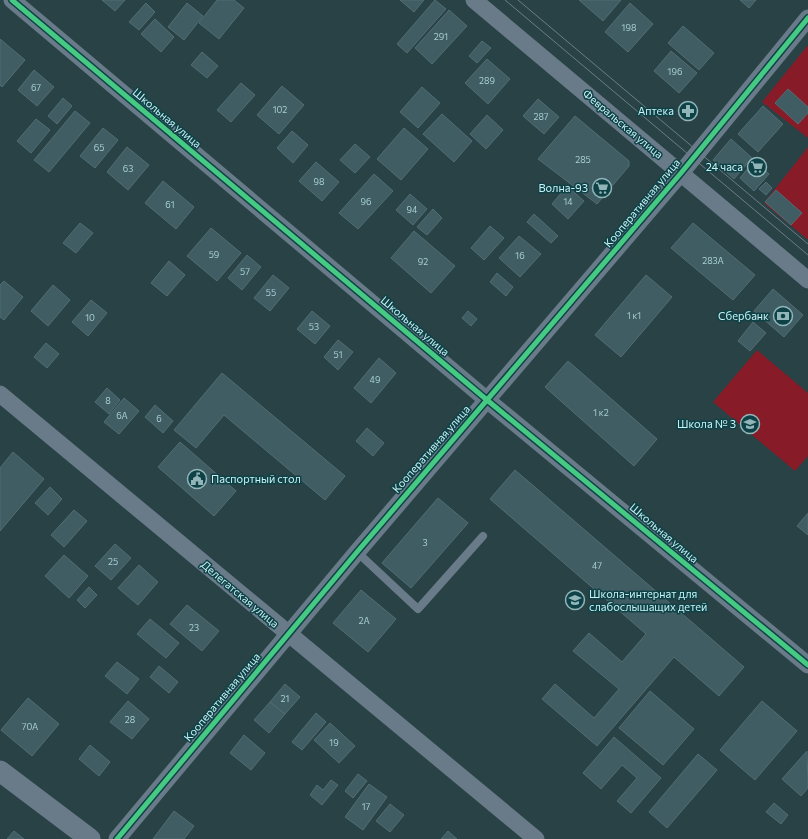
<svg xmlns="http://www.w3.org/2000/svg" width="808" height="839" font-family="Commissioner,sans-serif">
  <style>
    .green { fill: #871b27 }
    .building { fill: #3f5d63; stroke: #536d74 }
    .lines { fill: none; stroke-linecap: round; stroke-linejoin: round }
    .service { stroke: #697a89; stroke-width: 8 }
    .minor { stroke: #697a89; stroke-width: 17 }
    .tertiary { stroke: #697a89; stroke-width: 21 }
    .tram { stroke: #6b7e86; stroke-width: 1 }
    .cycleway-casing { stroke: #0f4247; stroke-width: 8 }
    .cycleway { stroke: #46c982; stroke-width: 5 }
    .labels { text-anchor: middle; stroke-width: 3; stroke-linejoin: round; paint-order: stroke }
    .number-label { font-size: 9px; fill: #a6ced2 }
    .poi-label { font-size: 11px; fill: #c9f3f7; stroke: #0f4247; text-anchor: end }
    .street-label { font-size: 11px; fill: #c9f3f7; stroke: #0f4247 }
  </style>
  <rect width="100%" height="100%" fill="#284245"/>
  <g class="green">
    <path d="M 808,45 L 808,138 L 762,102 Z"/>
    <path d="M 808,147 L 808,240 L 764,203 Z"/>
    <path d="M 757,350 L 808,393 L 808,456 L 795,471 L 713,402 Z"/>
  </g>
  <g class="building">
    <path d="M 102,0 L 125,0 L 115,11 Z"/>
    <path d="M 217,0 L 234,0 L 244,8 L 219,39 L 199,23 Z"/>
    <path d="M 400,0 L 424,0 L 414,12 Z"/>
    <path d="M 435,0 L 446,9 L 407,53 L 397,44 Z"/>
    <path d="M 579,0 L 621,0 L 603,21 Z"/>
    <path d="M 740,0 L 756,0 L 749,8 Z"/>
    <path d="M 146,3 L 155,12 L 139,30 L 129,22 Z"/>
    <path d="M 187,3 L 203,16 L 184,40 L 168,27 Z"/>
    <path d="M 630,3 L 653,24 L 628,52 L 605,32 Z"/>
    <path d="M 449,10 L 467,26 L 432,64 L 415,48 Z"/>
    <path d="M 155,19 L 174,37 L 161,52 L 141,34 Z"/>
    <path d="M 683,26 L 714,53 L 699,70 L 668,43 Z"/>
    <path d="M 0,39 L 25,60 L 2,87 L 0,85 Z"/>
    <path d="M 482,41 L 491,48 L 477,63 L 469,56 Z"/>
    <path d="M 671,51 L 697,73 L 679,93 L 654,71 Z"/>
    <path d="M 202,52 L 218,66 L 207,78 L 191,65 Z"/>
    <path d="M 487,59 L 510,79 L 488,104 L 465,83 Z"/>
    <path d="M 34,70 L 54,87 L 37,106 L 18,90 Z"/>
    <path d="M 241,83 L 255,95 L 231,122 L 217,110 Z"/>
    <path d="M 282,86 L 304,105 L 279,134 L 257,115 Z"/>
    <path d="M 422,87 L 440,103 L 418,128 L 400,112 Z"/>
    <path d="M 788,89 L 808,107 L 808,113 L 798,124 L 775,103 Z"/>
    <path d="M 63,98 L 72,106 L 57,124 L 48,116 Z"/>
    <path d="M 538,99 L 559,117 L 544,134 L 523,116 Z"/>
    <path d="M 763,106 L 783,124 L 758,152 L 738,134 Z"/>
    <path d="M 75,111 L 90,123 L 49,172 L 34,160 Z"/>
    <path d="M 442,114 L 472,141 L 454,162 L 423,134 Z"/>
    <path d="M 487,115 L 503,130 L 486,149 L 470,134 Z"/>
    <path d="M 575,116 L 629,161 L 629,166 L 597,204 L 538,159 Z"/>
    <path d="M 36,119 L 50,130 L 31,153 L 17,141 Z"/>
    <path d="M 103,128 L 118,140 L 95,168 L 80,156 Z"/>
    <path d="M 404,128 L 428,149 L 401,180 L 377,159 Z"/>
    <path d="M 292,131 L 308,145 L 293,163 L 277,148 Z"/>
    <path d="M 731,139 L 752,158 L 734,179 L 713,160 Z"/>
    <path d="M 355,144 L 370,157 L 355,173 L 340,160 Z"/>
    <path d="M 127,147 L 149,165 L 128,190 L 107,172 Z"/>
    <path d="M 754,161 L 769,174 L 754,191 L 740,178 Z"/>
    <path d="M 316,162 L 339,182 L 322,201 L 299,181 Z"/>
    <path d="M 374,174 L 393,191 L 358,229 L 339,213 Z"/>
    <path d="M 163,181 L 194,207 L 176,229 L 145,203 Z"/>
    <path d="M 766,182 L 772,188 L 766,195 L 759,189 Z"/>
    <path d="M 567,186 L 584,201 L 568,219 L 552,204 Z"/>
    <path d="M 776,190 L 802,213 L 791,225 L 765,202 Z"/>
    <path d="M 410,194 L 427,209 L 413,225 L 396,210 Z"/>
    <path d="M 433,209 L 442,218 L 427,235 L 417,227 Z"/>
    <path d="M 534,214 L 558,236 L 551,243 L 527,222 Z"/>
    <path d="M 80,223 L 93,233 L 76,253 L 63,243 Z"/>
    <path d="M 693,223 L 755,275 L 733,300 L 671,248 Z"/>
    <path d="M 490,226 L 504,238 L 484,260 L 471,248 Z"/>
    <path d="M 211,228 L 241,253 L 217,281 L 187,256 Z"/>
    <path d="M 414,231 L 455,266 L 431,293 L 391,258 Z"/>
    <path d="M 519,236 L 541,254 L 520,277 L 499,258 Z"/>
    <path d="M 247,255 L 261,267 L 242,290 L 228,278 Z"/>
    <path d="M 169,261 L 185,275 L 167,296 L 151,283 Z"/>
    <path d="M 497,273 L 513,287 L 506,296 L 490,282 Z"/>
    <path d="M 273,275 L 289,288 L 270,311 L 254,298 Z"/>
    <path d="M 646,275 L 672,297 L 621,357 L 595,335 Z"/>
    <path d="M 4,281 L 23,297 L 4,320 L 0,317 L 0,285 Z"/>
    <path d="M 53,285 L 70,300 L 48,326 L 31,311 Z"/>
    <path d="M 773,289 L 803,315 L 784,337 L 754,311 Z"/>
    <path d="M 91,300 L 107,313 L 88,336 L 72,322 Z"/>
    <path d="M 312,311 L 330,326 L 315,344 L 297,329 Z"/>
    <path d="M 468,311 L 477,319 L 471,326 L 462,318 Z"/>
    <path d="M 753,322 L 766,333 L 750,351 L 738,341 Z"/>
    <path d="M 338,340 L 353,352 L 338,370 L 324,357 Z"/>
    <path d="M 46,343 L 59,354 L 47,368 L 34,357 Z"/>
    <path d="M 379,358 L 396,373 L 371,403 L 354,388 Z"/>
    <path d="M 568,361 L 657,439 L 634,466 L 545,387 Z"/>
    <path d="M 222,373 L 345,476 L 325,500 L 224,415 L 196,448 L 174,430 Z"/>
    <path d="M 107,388 L 120,400 L 109,414 L 95,402 Z"/>
    <path d="M 124,398 L 139,411 L 119,434 L 104,422 Z"/>
    <path d="M 155,405 L 173,421 L 163,433 L 145,417 Z"/>
    <path d="M 367,428 L 384,443 L 373,456 L 356,441 Z"/>
    <path d="M 180,442 L 236,491 L 214,516 L 158,467 Z"/>
    <path d="M 13,452 L 44,479 L 0,531 L 0,468 Z"/>
    <path d="M 515,470 L 744,667 L 719,696 L 674,657 L 597,746 L 542,699 L 555,684 L 594,718 L 619,689 L 573,651 L 589,633 L 622,662 L 646,634 L 490,499 Z"/>
    <path d="M 50,487 L 62,499 L 48,515 L 35,503 Z"/>
    <path d="M 438,498 L 468,523 L 411,588 L 382,563 Z"/>
    <path d="M 74,510 L 87,521 L 64,547 L 51,535 Z"/>
    <path d="M 808,513 L 808,535 L 797,526 Z"/>
    <path d="M 115,544 L 131,558 L 111,580 L 95,566 Z"/>
    <path d="M 64,555 L 88,576 L 69,598 L 45,576 Z"/>
    <path d="M 139,565 L 158,582 L 138,605 L 118,588 Z"/>
    <path d="M 89,587 L 97,595 L 85,608 L 77,600 Z"/>
    <path d="M 361,590 L 396,619 L 368,652 L 333,623 Z"/>
    <path d="M 187,605 L 219,631 L 202,651 L 170,624 Z"/>
    <path d="M 150,619 L 179,643 L 166,658 L 137,634 Z"/>
    <path d="M 117,662 L 139,679 L 127,694 L 105,676 Z"/>
    <path d="M 159,666 L 178,682 L 169,693 L 150,677 Z"/>
    <path d="M 285,684 L 300,697 L 285,714 L 270,702 Z"/>
    <path d="M 650,691 L 694,729 L 663,765 L 619,728 Z"/>
    <path d="M 28,698 L 59,724 L 32,756 L 1,730 Z"/>
    <path d="M 128,701 L 149,719 L 132,739 L 110,722 Z"/>
    <path d="M 762,701 L 797,731 L 755,780 L 720,750 Z"/>
    <path d="M 270,702 L 285,714 L 269,733 L 254,720 Z"/>
    <path d="M 316,713 L 326,722 L 302,750 L 292,742 Z"/>
    <path d="M 330,723 L 355,746 L 339,763 L 314,740 Z"/>
    <path d="M 244,735 L 265,753 L 251,770 L 230,753 Z"/>
    <path d="M 614,737 L 661,778 L 631,813 L 617,801 L 637,778 L 622,765 L 601,789 L 583,773 Z"/>
    <path d="M 90,745 L 110,762 L 99,776 L 79,759 Z"/>
    <path d="M 807,751 L 808,788 L 801,796 L 782,779 Z"/>
    <path d="M 698,754 L 717,770 L 667,828 L 649,812 Z"/>
    <path d="M 358,774 L 367,781 L 353,798 L 345,791 Z"/>
    <path d="M 331,780 L 338,785 L 322,805 L 310,795 L 317,785 L 323,790 Z"/>
    <path d="M 369,784 L 387,797 L 363,830 L 345,817 Z"/>
    <path d="M 774,803 L 788,815 L 781,824 L 766,812 Z"/>
    <path d="M 390,804 L 404,815 L 390,832 L 376,821 Z"/>
    <path d="M 174,811 L 194,826 L 184,839 L 153,839 Z"/>
    <path d="M 14,831 L 24,839 L 7,839 Z"/>
    <path d="M 448,831 L 457,839 L 441,839 Z"/>
  </g>
  <g class="lines">
    <path class="service" d="M 357,552 L 418,609 L 483,536"/>
    <g class="minor">
      <path d="M 12,0 L 487,400 L 808,665"/>
      <path d="M 474,0 L 808,280"/>
      <path d="M 0,394 L 536,839"/>
      <path d="M 117,839 L 357,552 L 681,173 L 808,18"/>
    </g>
    <path class="tertiary" d="M 0,771 L 90,839"/>
    <g class="tram">
      <path d="M 505,0 L 808,255"/>
      <path d="M 518,0 L 808,244"/>
    </g>
    <defs>
      <g id="cycleway">
        <path d="M 12,0 L 487,400 L 808,665"/>
        <path d="M 117,839 L 357,552 L 681,173 L 808,18"/>
      </g>
    </defs>
    <use href="#cycleway" class="cycleway-casing"/>
    <use href="#cycleway" class="cycleway"/>
  </g>
  <defs>
    <symbol id="pharmacy-ring" viewBox="-11 -11 22 22"><circle r="9.5" fill="#0f4247" stroke="#91b5b9" stroke-width="1.5"/><path d="M-2-6h4v4h4v4h-4v4h-4v-4h-4v-4h4Z" fill="#91b5b9"/></symbol>
    <symbol id="supermarket-ring" viewBox="-11 -11 22 22"><circle r="9.5" fill="#0f4247" stroke="#91b5b9" stroke-width="1.5"/><path d="M-6-5.5h2.5l.6 2H6L4.5 2H-2.5L-4.4-4H-6ZM-1.5 3.2a1.3 1.3 0 1 0 .1 0ZM3 3.2a1.3 1.3 0 1 0 .1 0Z" fill="#91b5b9"/></symbol>
    <symbol id="bank-ring" viewBox="-11 -11 22 22"><circle r="9.5" fill="#0f4247" stroke="#91b5b9" stroke-width="1.5"/><path d="M-6-4H6V4H-6ZM0-2.3a2.3 2.3 0 1 0 0 4.6a2.3 2.3 0 1 0 0-4.6Z" fill="#91b5b9"/></symbol>
    <symbol id="school-ring" viewBox="-11 -11 22 22"><circle r="9.5" fill="#0f4247" stroke="#91b5b9" stroke-width="1.5"/><path d="M0-5L7-2L0 1L-7-2ZM-4 1L0 2.5L4 1V4Q0 6-4 4Z" fill="#91b5b9"/></symbol>
    <symbol id="civic-ring" viewBox="-11 -11 22 22"><circle r="9.5" fill="#0f4247" stroke="#91b5b9" stroke-width="1.5"/><path d="M-.6-6.5H3V-4.5H.6V-3L4-1V1h2V6H-6V1h2V-1L-.6-3ZM-1.2 2.5V6h2.4V2.5Z" fill="#91b5b9"/></symbol>
  </defs>
  <g fill-rule="evenodd">
    <use href="#pharmacy-ring" x="677" y="100" width="22" height="22"/>
    <use href="#supermarket-ring" x="746" y="156" width="22" height="22"/>
    <use href="#supermarket-ring" x="591" y="177" width="22" height="22"/>
    <use href="#bank-ring" x="772" y="305" width="22" height="22"/>
    <use href="#school-ring" x="739" y="413" width="22" height="22"/>
    <use href="#civic-ring" x="186" y="468" width="22" height="22"/>
    <use href="#school-ring" x="564" y="589" width="22" height="22"/>
  </g>
  <g class="labels">
    <g class="number-label">
      <text x="629" y="31">198</text>
      <text x="441" y="40">291</text>
      <text x="675" y="75">196</text>
      <text x="487" y="84">289</text>
      <text x="36" y="91">67</text>
      <text x="280" y="113">102</text>
      <text x="541" y="120">287</text>
      <text x="99" y="151">65</text>
      <text x="583" y="163">285</text>
      <text x="128" y="172">63</text>
      <text x="319" y="185">98</text>
      <text x="366" y="205">96</text>
      <text x="568" y="205">14</text>
      <text x="170" y="208">61</text>
      <text x="412" y="213">94</text>
      <text x="214" y="258">59</text>
      <text x="520" y="259">16</text>
      <text x="713" y="264">283А</text>
      <text x="423" y="265">92</text>
      <text x="245" y="275">57</text>
      <text x="271" y="296">55</text>
      <text x="634" y="319">1 к1</text>
      <text x="90" y="321">10</text>
      <text x="314" y="330">53</text>
      <text x="338" y="358">51</text>
      <text x="375" y="383">49</text>
      <text x="108" y="404">8</text>
      <text x="601" y="416">1 к2</text>
      <text x="122" y="419">6А</text>
      <text x="159" y="422">6</text>
      <text x="425" y="546">3</text>
      <text x="113" y="565">25</text>
      <text x="597" y="569">47</text>
      <text x="364" y="624">2А</text>
      <text x="194" y="631">23</text>
      <text x="285" y="702">21</text>
      <text x="130" y="723">28</text>
      <text x="30" y="730">70А</text>
      <text x="334" y="746">19</text>
      <text x="366" y="810">17</text>
    </g>
    <g class="poi-label">
      <text x="674" y="115">Аптека</text>
      <text x="743" y="171">24 часа</text>
      <text x="588" y="192">Волна-93</text>
      <text x="769" y="320">Сбербанк</text>
      <text x="736" y="428">Школа № 3</text>
      <text x="211" y="483" text-anchor="start">Паспортный стол</text>
      <text x="589" y="598" text-anchor="start">Школа-интернат для<tspan x="589" dy="13">слабослышащих детей</tspan></text>
    </g>
    <g class="street-label">
      <text transform="translate(167 118) rotate(40)" y="4">Школьная улица</text>
      <text transform="translate(623 124) rotate(40)" y="4">Февральская улица</text>
      <text transform="translate(642 203) rotate(-50)" y="4">Кооперативная улица</text>
      <text transform="translate(415 326) rotate(40)" y="4">Школьная улица</text>
      <text transform="translate(431 449) rotate(-49)" y="4">Кооперативная улица</text>
      <text transform="translate(664 533) rotate(40)" y="4">Школьная улица</text>
      <text transform="translate(240 594) rotate(40)" y="4">Делегатская улица</text>
      <text transform="translate(222 697) rotate(-50)" y="4">Кооперативная улица</text>
    </g>
  </g>
</svg>
